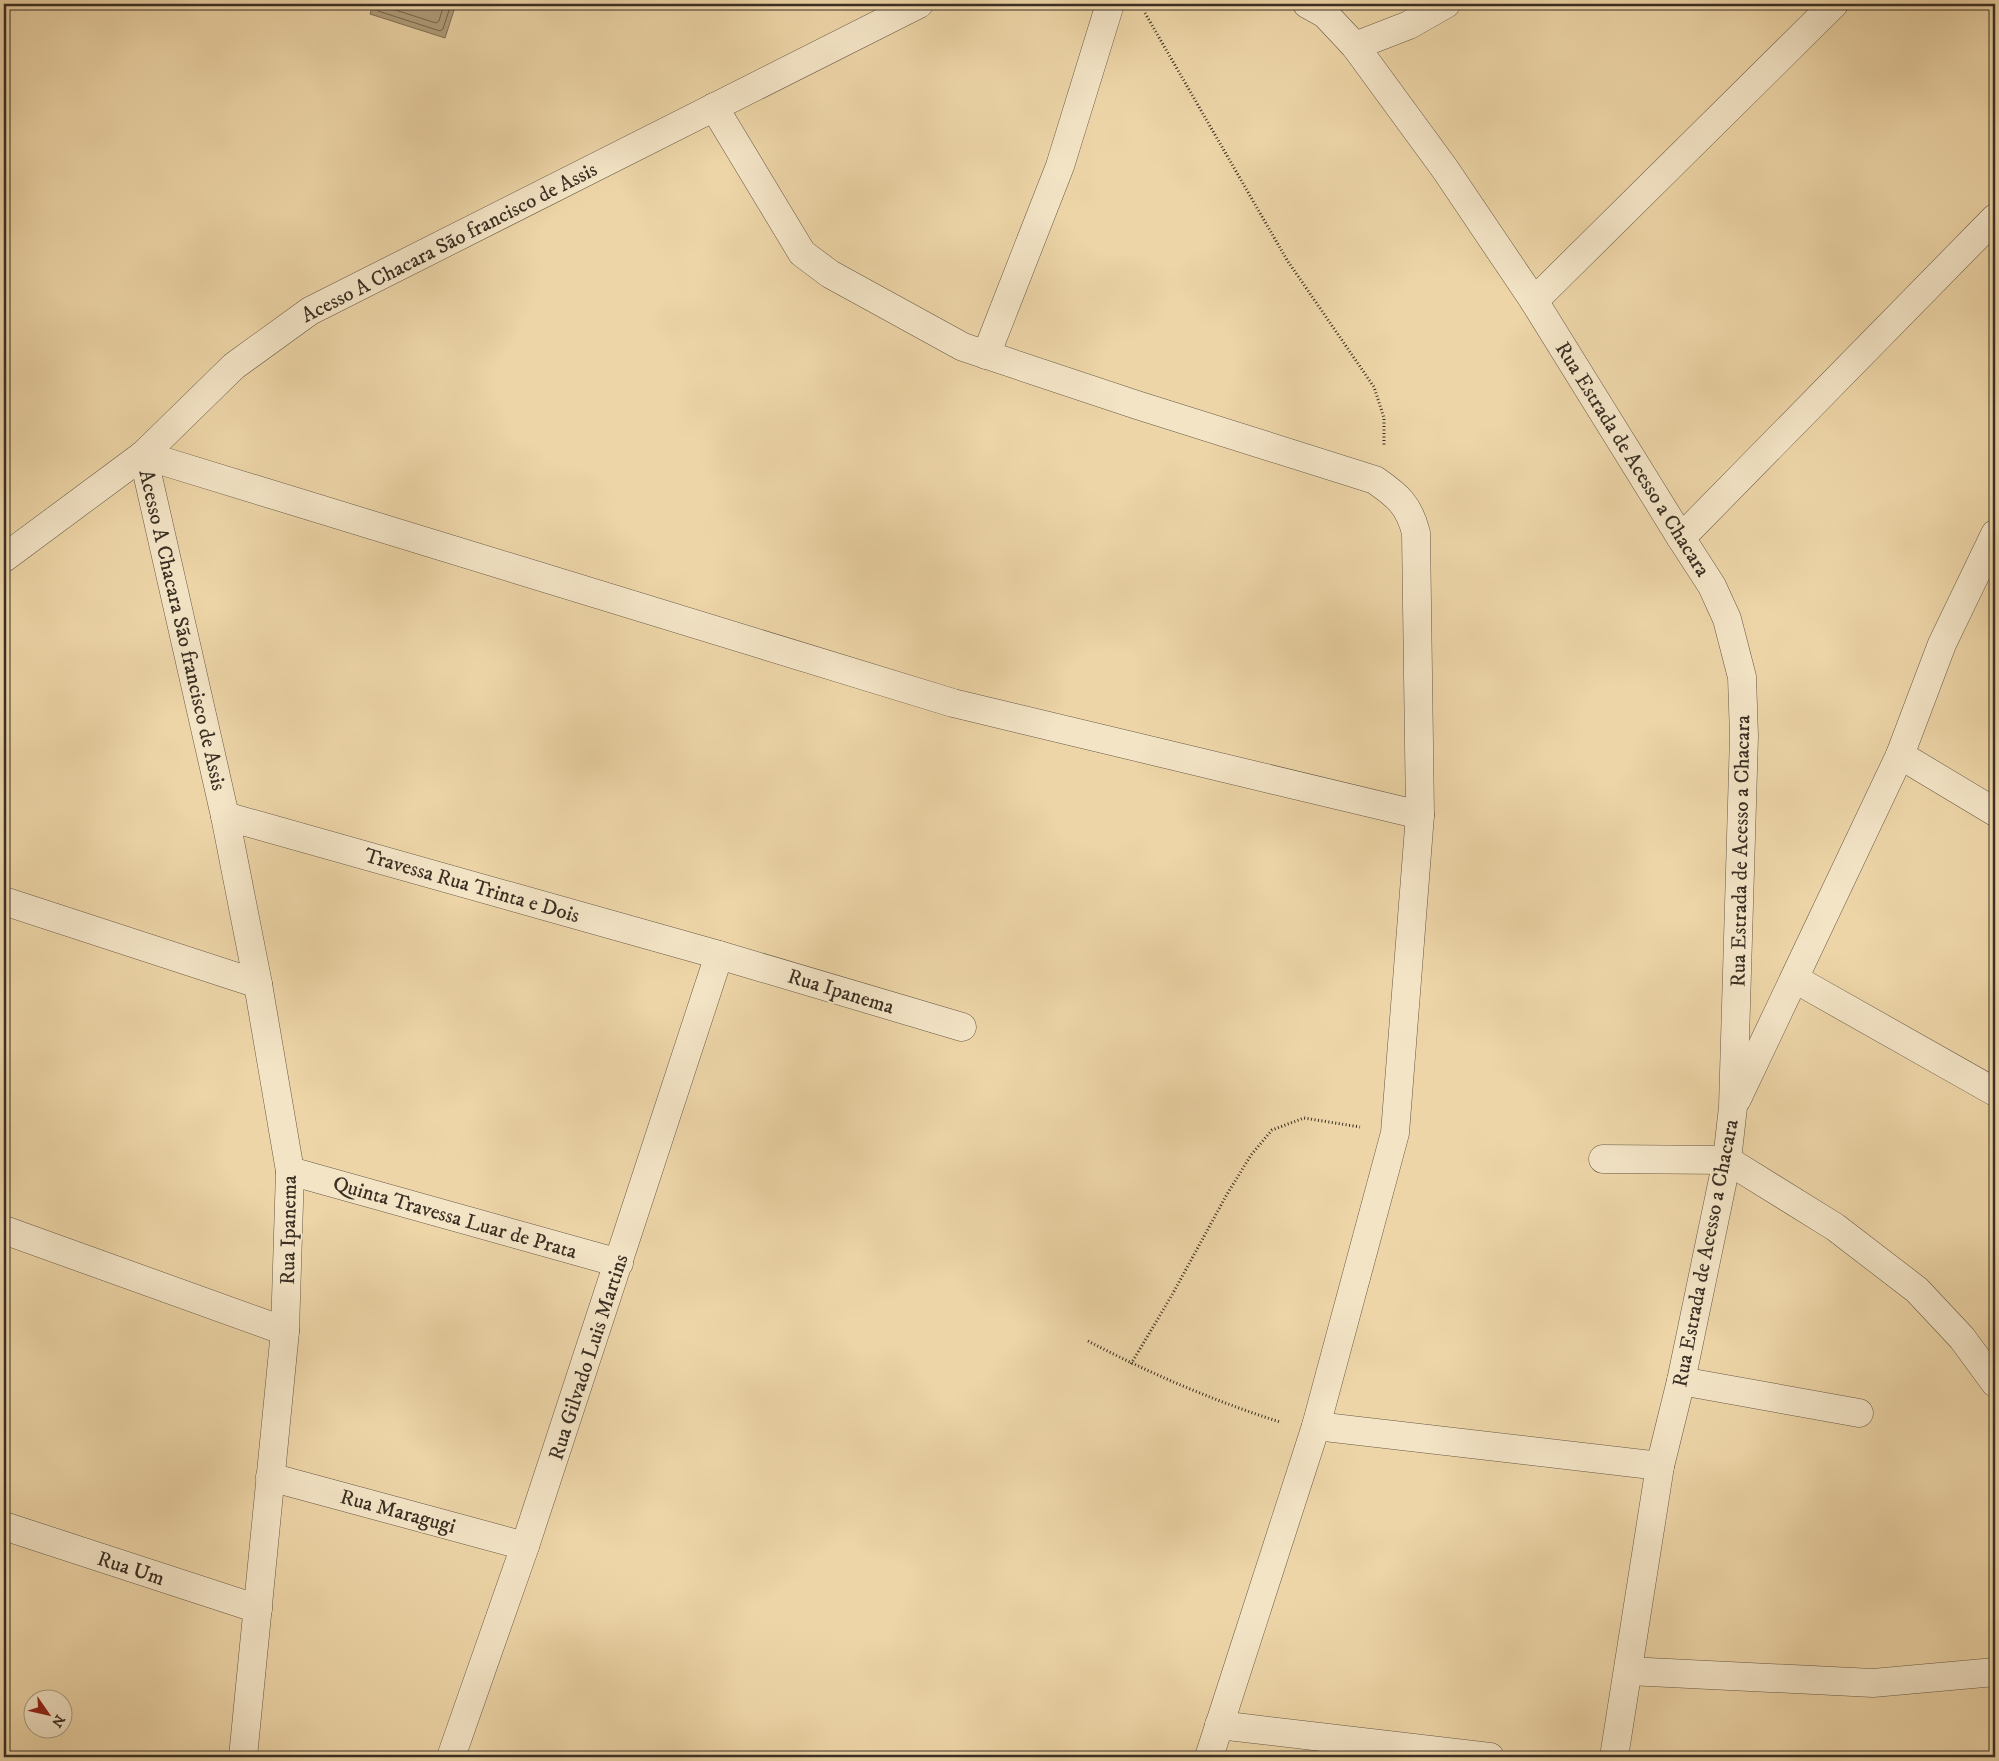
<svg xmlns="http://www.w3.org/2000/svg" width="1999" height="1761" font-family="'IM FELL DW Pica',serif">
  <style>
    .water { fill: #b09d7a; stroke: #817158 }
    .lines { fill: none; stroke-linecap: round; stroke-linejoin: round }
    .shore { stroke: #75664f; stroke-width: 1 }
    .minor-casing { stroke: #675845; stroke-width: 29 }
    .path { stroke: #3a2f24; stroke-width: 3; stroke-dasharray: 1 2.5; stroke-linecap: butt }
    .minor { stroke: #f3e4c6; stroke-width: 28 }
    .labels { text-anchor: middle; stroke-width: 4; stroke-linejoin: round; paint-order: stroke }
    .street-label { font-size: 21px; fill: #3a2f24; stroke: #f3e4c6 }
  </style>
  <rect width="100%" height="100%" fill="#edd5a7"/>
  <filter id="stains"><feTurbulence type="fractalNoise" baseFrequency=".004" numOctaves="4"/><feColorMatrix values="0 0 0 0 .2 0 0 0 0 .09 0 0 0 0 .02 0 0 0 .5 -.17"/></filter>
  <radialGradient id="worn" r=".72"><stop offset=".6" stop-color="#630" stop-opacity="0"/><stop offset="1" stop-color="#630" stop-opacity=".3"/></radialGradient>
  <path class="water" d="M 373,4 L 456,4 L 445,38 L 370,14 Z"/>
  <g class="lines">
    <g class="shore">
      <path d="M 377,4 L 378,11 L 440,31 L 443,29 L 451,4"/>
      <path d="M 384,4 L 386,7 L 436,23 L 439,21 L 444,4"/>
    </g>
    <defs>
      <g id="minor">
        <path d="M 1307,4 L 1325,14 L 1355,46 L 1445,169 L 1534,301 L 1681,538 L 1712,586 L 1727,619 L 1742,677 L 1744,736 L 1733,1107 L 1727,1160 L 1681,1381 L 1660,1466 L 1614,1757"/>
        <path d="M 1355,46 L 1409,25 L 1446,4"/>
        <path d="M 714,107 L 802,253 L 830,274 L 963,347 L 1137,405 L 1375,480 C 1398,496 1409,505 1416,533 L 1420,815 L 1395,1133 L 1316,1426 L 1209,1757"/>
        <path d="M 1534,301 L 1834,4"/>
        <path d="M 986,355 L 1060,166 L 1110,4"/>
        <path d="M 143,455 L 953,703 L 1420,815"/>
        <path d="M 143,455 L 225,816 L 258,984 L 290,1171 L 285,1331 L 243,1757"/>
        <path d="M 1681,538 L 1995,218"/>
        <path d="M 4,558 L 143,455 L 234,366 L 310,311 L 919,4"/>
        <path d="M 1900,755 L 1995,812"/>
        <path d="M 225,816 L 719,955 L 962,1027"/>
        <path d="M 4,901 L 258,984"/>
        <path d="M 1795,979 L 1995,1092"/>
        <path d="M 1737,1099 L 1900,755 L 1942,644 L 1995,534"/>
        <path d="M 1603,1159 L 1727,1160 L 1835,1227 L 1917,1290 L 1962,1338 L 1995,1383"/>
        <path d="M 290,1171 L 619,1263"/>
        <path d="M 4,1230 L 285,1331"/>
        <path d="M 1681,1381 L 1859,1413"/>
        <path d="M 1316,1426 L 1660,1466"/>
        <path d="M 270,1477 L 525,1546"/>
        <path d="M 4,1526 L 258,1609"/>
        <path d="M 1628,1671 L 1873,1683 L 1995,1672"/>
        <path d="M 1219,1725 L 1490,1757"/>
        <path d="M 451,1757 L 525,1546 L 719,955"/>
      </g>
    </defs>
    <use href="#minor" class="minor-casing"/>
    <g class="path">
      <path d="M 1145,13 L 1287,260 L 1374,387 L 1384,418 L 1384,447"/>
      <path d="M 1088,1341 C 1149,1373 1214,1401 1280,1422"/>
      <path d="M 1131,1364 L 1172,1295 L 1226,1196 L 1251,1155 L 1272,1130 L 1304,1118 L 1360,1127"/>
    </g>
    <use href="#minor" class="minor"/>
  </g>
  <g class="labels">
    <g class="street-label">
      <text transform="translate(449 242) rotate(-27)" y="7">Acesso A Chacara São francisco de Assis</text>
      <text transform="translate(1633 459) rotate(58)" y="7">Rua Estrada de Acesso a Chacara</text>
      <text transform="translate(183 630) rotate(77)" y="7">Acesso A Chacara São francisco de Assis</text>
      <text transform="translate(1740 851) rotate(-89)" y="7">Rua Estrada de Acesso a Chacara</text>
      <text transform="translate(472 885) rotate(16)" y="7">Travessa Rua Trinta e Dois</text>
      <text transform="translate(841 991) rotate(17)" y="7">Rua Ipanema</text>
      <text transform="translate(455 1217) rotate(16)" y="7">Quinta Travessa Luar de Prata</text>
      <text transform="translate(288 1230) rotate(-89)" y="7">Rua Ipanema</text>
      <text transform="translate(1705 1253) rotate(-79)" y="7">Rua Estrada de Acesso a Chacara</text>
      <text transform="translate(588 1357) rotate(-72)" y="7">Rua Gilvado Luis Martins</text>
      <text transform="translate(398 1511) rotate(15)" y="7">Rua Maragugi</text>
      <text transform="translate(131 1568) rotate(18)" y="7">Rua Um</text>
    </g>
  </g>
  <rect width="1999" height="1761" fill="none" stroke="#edd5a7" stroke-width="20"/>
  <rect x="5" y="5" width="1989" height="1751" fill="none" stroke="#3a2f24" stroke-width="2.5"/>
  <rect x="10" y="10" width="1979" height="1741" fill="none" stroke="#3a2f24"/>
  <g transform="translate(48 1714) rotate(124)"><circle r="24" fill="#f3e4c6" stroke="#a99c85"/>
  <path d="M0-4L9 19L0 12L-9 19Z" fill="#8f2418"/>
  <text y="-8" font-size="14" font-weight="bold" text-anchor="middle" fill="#3a2f24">N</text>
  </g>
  <rect width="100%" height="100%" filter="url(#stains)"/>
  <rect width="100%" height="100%" fill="url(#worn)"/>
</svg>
